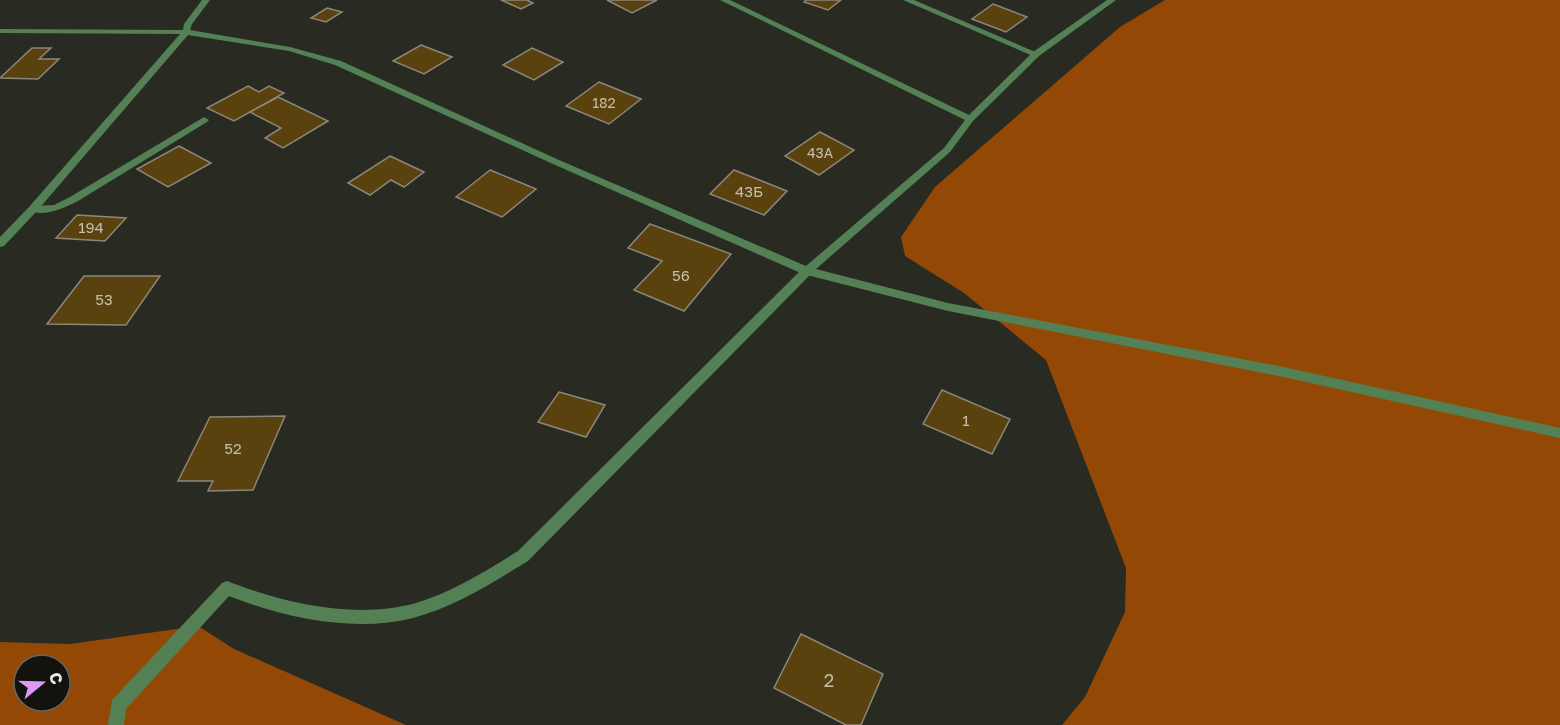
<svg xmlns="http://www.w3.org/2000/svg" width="1560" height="725" font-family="'Golos Text',sans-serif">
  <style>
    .forest { fill: #944806; fill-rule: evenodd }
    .building { fill: #59420d; stroke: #8c867c; stroke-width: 1.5 }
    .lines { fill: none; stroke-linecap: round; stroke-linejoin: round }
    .lane { fill: #538055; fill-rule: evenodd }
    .street { fill: #538055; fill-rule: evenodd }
    .labels { text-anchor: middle; stroke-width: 4.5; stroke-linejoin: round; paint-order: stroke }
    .far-number-label { font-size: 14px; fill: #c4bfad }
    .number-label { font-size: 15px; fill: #c4bfad }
    .near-number-label { font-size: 18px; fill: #c4bfad }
  </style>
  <rect width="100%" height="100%" fill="#292a21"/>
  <g class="forest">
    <path d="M 1165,0 L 1560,0 L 1560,725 L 1062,725 L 1085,697 L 1125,612 L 1126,568 L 1046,360 L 964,293 L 905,256 L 901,237 L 935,187 L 1120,27 Z"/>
    <path d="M 198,626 L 234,649 L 406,725 L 0,725 L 0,642 L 70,644 ZM 24,665 L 60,665 L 60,701 L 24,701 Z"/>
  </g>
  <g class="building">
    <path d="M 501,0 L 527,0 L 533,3 L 521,9 Z"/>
    <path d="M 607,0 L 657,0 L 632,13 Z"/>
    <path d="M 806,0 L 841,0 L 828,10 L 804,2 Z"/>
    <path d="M 993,4 L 1027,17 L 1006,32 L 972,19 Z"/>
    <path d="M 327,8 L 342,12 L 326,22 L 311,18 Z"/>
    <path d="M 421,45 L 452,57 L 424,74 L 393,61 Z"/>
    <path d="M 32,48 L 51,48 L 39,59 L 59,59 L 38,79 L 0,78 Z"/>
    <path d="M 532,48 L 563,62 L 534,80 L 503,65 Z"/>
    <path d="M 599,82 L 641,99 L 609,124 L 566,106 Z"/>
    <path d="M 248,86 L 259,92 L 269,86 L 284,93 L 234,121 L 207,108 Z"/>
    <path d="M 278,97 L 328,121 L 283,148 L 265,138 L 281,128 L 250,112 Z"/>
    <path d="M 820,132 L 854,150 L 819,175 L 785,156 Z"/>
    <path d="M 179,146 L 211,163 L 168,187 L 137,169 Z"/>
    <path d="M 390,156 L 424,172 L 404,187 L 391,180 L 370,195 L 348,183 Z"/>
    <path d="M 490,170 L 536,189 L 502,217 L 456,197 Z"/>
    <path d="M 734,170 L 787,191 L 764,215 L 710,194 Z"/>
    <path d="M 77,215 L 126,218 L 105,241 L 56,238 Z"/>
    <path d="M 650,224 L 731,254 L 684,311 L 634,290 L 662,261 L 628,248 Z"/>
    <path d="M 84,276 L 160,276 L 126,325 L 47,324 Z"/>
    <path d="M 942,390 L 1010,419 L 992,454 L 923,424 Z"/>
    <path d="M 559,392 L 605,405 L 586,437 L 538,422 Z"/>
    <path d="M 285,416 L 253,490 L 208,491 L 213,481 L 178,481 L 210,417 Z"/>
    <path d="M 801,634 L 883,674 L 861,725 L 846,725 L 774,688 Z"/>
  </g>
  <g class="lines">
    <g class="lane">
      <path d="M 903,0 L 914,0 L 1040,54 L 1033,56 Z"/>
      <path d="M 204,117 L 209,120 L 207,122 L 78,201 C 64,208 41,219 28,209 L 33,206 L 54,205 L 70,197 Z"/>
      <path d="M 807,267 L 811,268 L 812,271 L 811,274 L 528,561 C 492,583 455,607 413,618 C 355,633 284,618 229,596 L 126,709 L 124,725 L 108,725 L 112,700 L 222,583 L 227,581 C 283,603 356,620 416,603 C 453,592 486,571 518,551 L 803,268 Z"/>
    </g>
    <path class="street" d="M 202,0 L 210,0 L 192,24 L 190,30 L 290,47 L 341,61 L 559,160 L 806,266 L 944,148 L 965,120 L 720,0 L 730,0 L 969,115 L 1033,52 L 1107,0 L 1116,0 L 1039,56 L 973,121 L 950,152 L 816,269 L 948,303 L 1279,366 L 1560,428 L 1560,438 L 1279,376 L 948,311 L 803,274 L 553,164 L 335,65 L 289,51 L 188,35 L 37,211 L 4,246 L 0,247 L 0,237 L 29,207 L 180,34 L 0,33 L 0,29 L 183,30 L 184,24 Z"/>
  </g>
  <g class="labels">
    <g class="far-number-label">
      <text x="604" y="108">182</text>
      <text x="820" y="158">43А</text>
    </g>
    <g class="number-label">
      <text x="749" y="197">43Б</text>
      <text x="91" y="233">194</text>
      <text x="681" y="281">56</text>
      <text x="104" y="305">53</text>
      <text x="966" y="426">1</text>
      <text x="233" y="454">52</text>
    </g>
    <g class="near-number-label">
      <text x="829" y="687">2</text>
    </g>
  </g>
  <g transform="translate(42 683) rotate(71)"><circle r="28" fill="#12120e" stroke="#676863" stroke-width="1.5"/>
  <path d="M0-4.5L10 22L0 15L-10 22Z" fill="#de98f2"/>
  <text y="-9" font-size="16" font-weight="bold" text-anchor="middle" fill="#e7e9e2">С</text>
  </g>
</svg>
